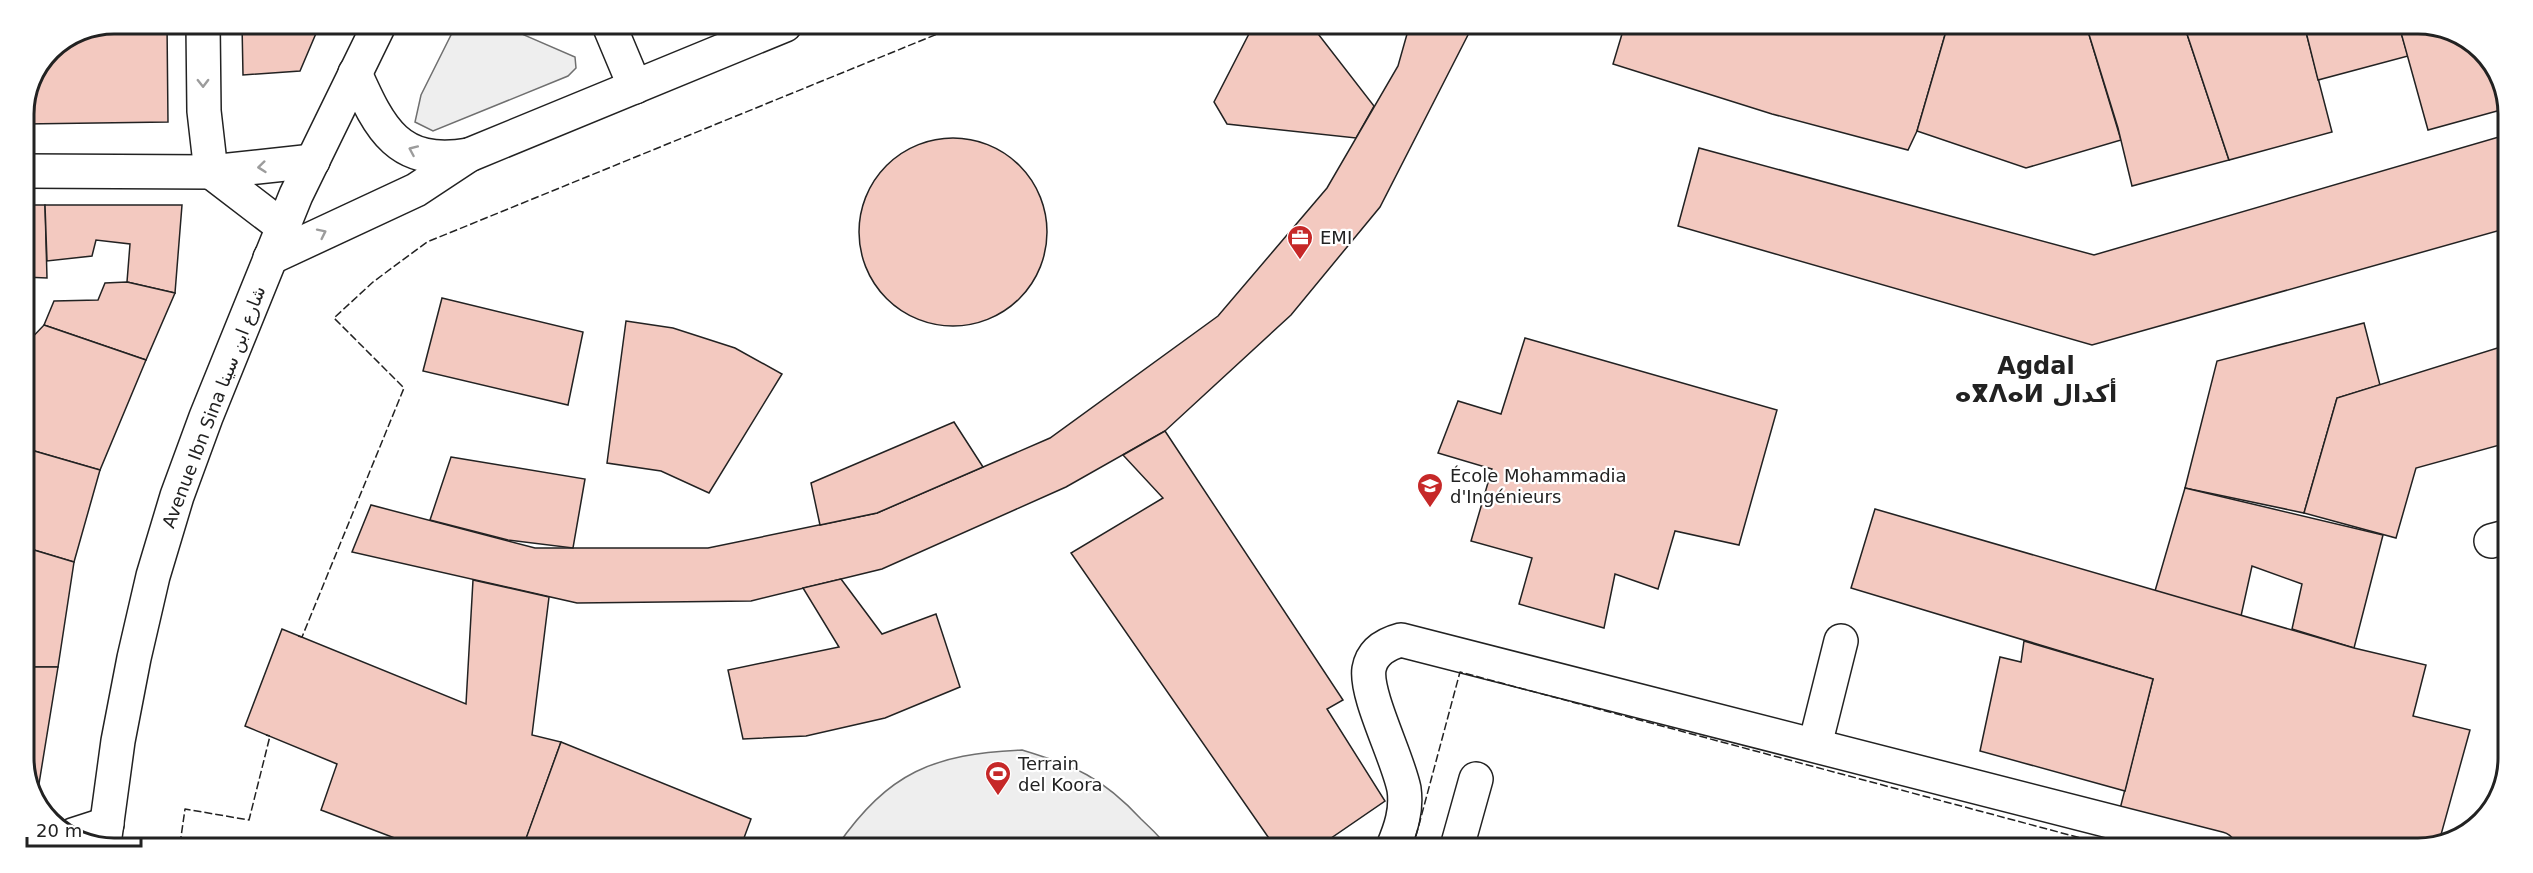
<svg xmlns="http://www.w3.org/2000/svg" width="2533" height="873" font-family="'DejaVu Sans','Noto Naskh Arabic','Noto Sans Tifinagh',sans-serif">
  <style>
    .green { fill: #eee; stroke: #6f6f6f; stroke-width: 1.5 }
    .building { fill: #f3c9c0; stroke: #222; stroke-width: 1.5 }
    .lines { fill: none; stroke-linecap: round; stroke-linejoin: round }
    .minor-casing { stroke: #222; stroke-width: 36 }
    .major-casing { stroke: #222; stroke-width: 36 }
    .minor { stroke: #fff; stroke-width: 33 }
    .major { stroke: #fff; stroke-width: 33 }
    .fence { stroke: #222; stroke-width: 1.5; stroke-dasharray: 8 3; stroke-linecap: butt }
    .oneway { stroke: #9c9c9c }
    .labels { text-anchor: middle; stroke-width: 4.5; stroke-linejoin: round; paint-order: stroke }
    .poi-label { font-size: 18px; fill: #222; stroke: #fff; text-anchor: start }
    .street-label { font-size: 18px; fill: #222; stroke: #fff }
    .district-label { font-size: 24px; font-weight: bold; fill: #222; stroke: #fff }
    .rim { fill: none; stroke: #222; stroke-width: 3 }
  </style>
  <rect width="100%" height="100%" fill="#fff"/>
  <g class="green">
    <path d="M 456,25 L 501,25 L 575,57 L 576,68 L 568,76 L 433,131 L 415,122 L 421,95 Z"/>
    <path d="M 1022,750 C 1075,766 1102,777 1141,819 C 1149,827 1160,836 1166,846 L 837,846 C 889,772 933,754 1022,750 Z"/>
  </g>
  <g class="building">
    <path d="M 115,24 L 167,24 L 168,122 L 24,124 L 24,109 L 51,50 Z"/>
    <path d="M 242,24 L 320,24 L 300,71 L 243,75 Z"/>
    <path d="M 1253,26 L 1312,26 L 1374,106 L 1356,138 L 1227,124 L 1214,102 Z"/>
    <path d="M 1409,27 L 1471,29 L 1380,207 L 1291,315 L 1165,431 L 1066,487 L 882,569 L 751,601 L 577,603 L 352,552 L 371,505 L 535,548 L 708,548 L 877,513 L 1050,438 L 1218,316 L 1327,188 L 1398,66 Z"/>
    <path d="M 1596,27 L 1947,28 L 1917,131 L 1908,150 L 1772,114 L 1613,64 L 1622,34 Z"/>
    <path d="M 1947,28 L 2087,28 L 2121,140 L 2026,168 L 1917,131 Z"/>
    <path d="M 2087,28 L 2185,28 L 2229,160 L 2132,186 L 2118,128 Z"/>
    <path d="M 2185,28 L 2305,28 L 2332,132 L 2229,160 Z"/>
    <path d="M 2305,28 L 2400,29 L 2408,56 L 2318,80 Z"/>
    <path d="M 2400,29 L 2447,29 L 2490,59 L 2508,108 L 2428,130 Z"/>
    <path d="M 2509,134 L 2508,228 L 2092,345 L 1678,226 L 1699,148 L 2094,255 Z"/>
    <circle cx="953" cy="232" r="94"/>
    <path d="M 24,205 L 45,205 L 47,278 L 24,277 Z"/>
    <path d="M 45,205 L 182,205 L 175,293 L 127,282 L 130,244 L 96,240 L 92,256 L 47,261 Z"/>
    <path d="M 127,282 L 175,293 L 146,360 L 44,325 L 54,301 L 98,300 L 105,283 Z"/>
    <path d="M 442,298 L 583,332 L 568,405 L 423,371 Z"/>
    <path d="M 626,321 L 673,328 L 735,348 L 782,374 L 709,493 L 661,471 L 607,463 Z"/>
    <path d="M 2364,323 L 2380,385 L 2337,398 L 2304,513 L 2185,488 L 2217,361 Z"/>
    <path d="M 44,325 L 146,360 L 100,470 L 24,448 L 24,346 Z"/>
    <path d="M 1525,338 L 1777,410 L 1739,545 L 1675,531 L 1658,589 L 1615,574 L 1604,628 L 1519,604 L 1532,558 L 1471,541 L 1492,469 L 1438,453 L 1458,401 L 1501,414 Z"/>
    <path d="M 2507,345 L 2507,443 L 2416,468 L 2396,538 L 2304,513 L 2337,398 Z"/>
    <path d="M 954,422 L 983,467 L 877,513 L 820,525 L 811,483 Z"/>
    <path d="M 1165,431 L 1343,700 L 1327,709 L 1385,801 L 1318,847 L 1275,847 L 1071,553 L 1163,498 L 1123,455 Z"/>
    <path d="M 24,448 L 100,470 L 74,562 L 24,547 Z"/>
    <path d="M 451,457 L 585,479 L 573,548 L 508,540 L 430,520 Z"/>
    <path d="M 2185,488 L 2383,535 L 2354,648 L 2292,629 L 2302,584 L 2252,566 L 2241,616 L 2155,591 Z"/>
    <path d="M 1875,509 L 2354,648 L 2426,665 L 2413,716 L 2470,730 L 2439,842 L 2418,849 L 2342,849 L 2304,839 L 2302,849 L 2272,849 L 2120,809 L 2153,679 L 1851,588 Z"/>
    <path d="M 24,547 L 74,562 L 58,667 L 24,667 Z"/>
    <path d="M 841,579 L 882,634 L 936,614 L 960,687 L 885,718 L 806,736 L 743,739 L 728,670 L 839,647 L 803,588 Z"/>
    <path d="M 473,580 L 549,597 L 532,735 L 561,742 L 524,845 L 413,845 L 321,810 L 337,764 L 245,726 L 282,629 L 466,704 Z"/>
    <path d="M 2024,641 L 2153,679 L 2125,791 L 1980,751 L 2000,657 L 2021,662 Z"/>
    <path d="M 24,667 L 58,667 L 37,796 L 24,764 Z"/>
    <path d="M 561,742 L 751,819 L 741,846 L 524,844 Z"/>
  </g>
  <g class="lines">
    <defs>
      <g id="minor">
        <path d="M 203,24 L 204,111 L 211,172"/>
        <path d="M 609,25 L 635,87"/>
        <path d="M 355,73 C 380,129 398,167 469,155"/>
        <path d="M 24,171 L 211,172 L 313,161"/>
        <path d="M 211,172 L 283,227"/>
        <path d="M 270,258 L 416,190 L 469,155 L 785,25"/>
        <path d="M 2491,541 L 2506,537"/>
        <path d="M 1815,745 L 1841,641"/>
        <path d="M 73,835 L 107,824"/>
        <path d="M 1393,847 C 1401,828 1407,810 1404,789 C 1398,758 1365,695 1369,669 C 1372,652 1386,644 1401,640 L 2219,849"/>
        <path d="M 1457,847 L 1476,779"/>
      </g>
      <path id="major" d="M 104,844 L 118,741 L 134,658 L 153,576 L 177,496 L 206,417 L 296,195 L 379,25"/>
    </defs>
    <use href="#minor" class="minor-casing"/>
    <use href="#major" class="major-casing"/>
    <use href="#minor" class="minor"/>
    <use href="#major" class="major"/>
    <g class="fence">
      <path d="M 298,636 L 302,637 L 404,388 L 334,318 L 373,282 L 427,242 L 957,26"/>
      <path d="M 180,844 L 185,809 L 249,820 L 270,736 L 266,735"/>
      <path d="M 1413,847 L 1460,672 L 2118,848"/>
    </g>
  </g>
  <defs><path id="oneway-chevron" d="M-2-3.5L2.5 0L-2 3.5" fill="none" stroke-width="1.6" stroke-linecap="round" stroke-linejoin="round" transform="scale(1.5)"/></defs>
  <g class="oneway">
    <use href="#oneway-chevron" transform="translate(203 83) rotate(89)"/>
    <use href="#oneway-chevron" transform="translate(413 150) rotate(-156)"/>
    <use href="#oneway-chevron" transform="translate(262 167) rotate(174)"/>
    <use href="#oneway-chevron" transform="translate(322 233) rotate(-26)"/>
  </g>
  <defs>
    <symbol id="office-pin" viewBox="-11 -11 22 30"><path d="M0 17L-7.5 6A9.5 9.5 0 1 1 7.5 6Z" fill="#c62828" stroke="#fff"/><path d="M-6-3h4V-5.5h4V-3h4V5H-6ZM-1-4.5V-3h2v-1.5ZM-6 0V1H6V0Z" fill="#fff"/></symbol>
    <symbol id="university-pin" viewBox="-11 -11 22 30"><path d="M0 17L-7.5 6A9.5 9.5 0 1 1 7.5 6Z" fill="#c62828" stroke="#fff"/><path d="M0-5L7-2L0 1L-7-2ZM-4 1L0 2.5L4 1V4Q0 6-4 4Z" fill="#fff"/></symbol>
    <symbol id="stadium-pin" viewBox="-11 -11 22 30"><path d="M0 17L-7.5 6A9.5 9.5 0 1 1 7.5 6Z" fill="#c62828" stroke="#fff"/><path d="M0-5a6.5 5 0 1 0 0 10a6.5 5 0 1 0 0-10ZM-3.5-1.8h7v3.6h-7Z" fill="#fff"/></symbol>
  </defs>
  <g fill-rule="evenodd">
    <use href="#office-pin" x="1285" y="223" width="30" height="40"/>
    <use href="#university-pin" x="1415" y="471" width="30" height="40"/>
    <use href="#stadium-pin" x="983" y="759" width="30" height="40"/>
  </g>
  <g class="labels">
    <g class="poi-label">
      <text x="1320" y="244">EMI</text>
      <text x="1450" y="482">École Mohammadia<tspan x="1450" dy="21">d'Ingénieurs</tspan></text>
      <text x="1018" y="770">Terrain<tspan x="1018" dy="21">del Koora</tspan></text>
    </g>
    <g class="street-label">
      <text transform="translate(214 407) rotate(-69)" y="6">Avenue Ibn Sina شارع ابن سينا</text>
    </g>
    <g class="district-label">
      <text x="2036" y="374">Agdal<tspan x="2036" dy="28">ⴰⴳⴷⴰⵍ أكدال</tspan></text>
    </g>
  </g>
  <path d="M0 0H2533V873H0ZM114 34H2418A80 80 0 0 1 2498 114V758A80 80 0 0 1 2418 838H114A80 80 0 0 1 34 758V114A80 80 0 0 1 114 34Z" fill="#fff" fill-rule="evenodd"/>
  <path class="rim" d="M114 34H2418A80 80 0 0 1 2498 114V758A80 80 0 0 1 2418 838H114A80 80 0 0 1 34 758V114A80 80 0 0 1 114 34Z"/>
  <path d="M27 837v9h114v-9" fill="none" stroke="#222222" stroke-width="3"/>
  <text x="36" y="837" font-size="18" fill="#222222" stroke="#ffffff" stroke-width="4.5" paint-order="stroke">20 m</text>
</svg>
